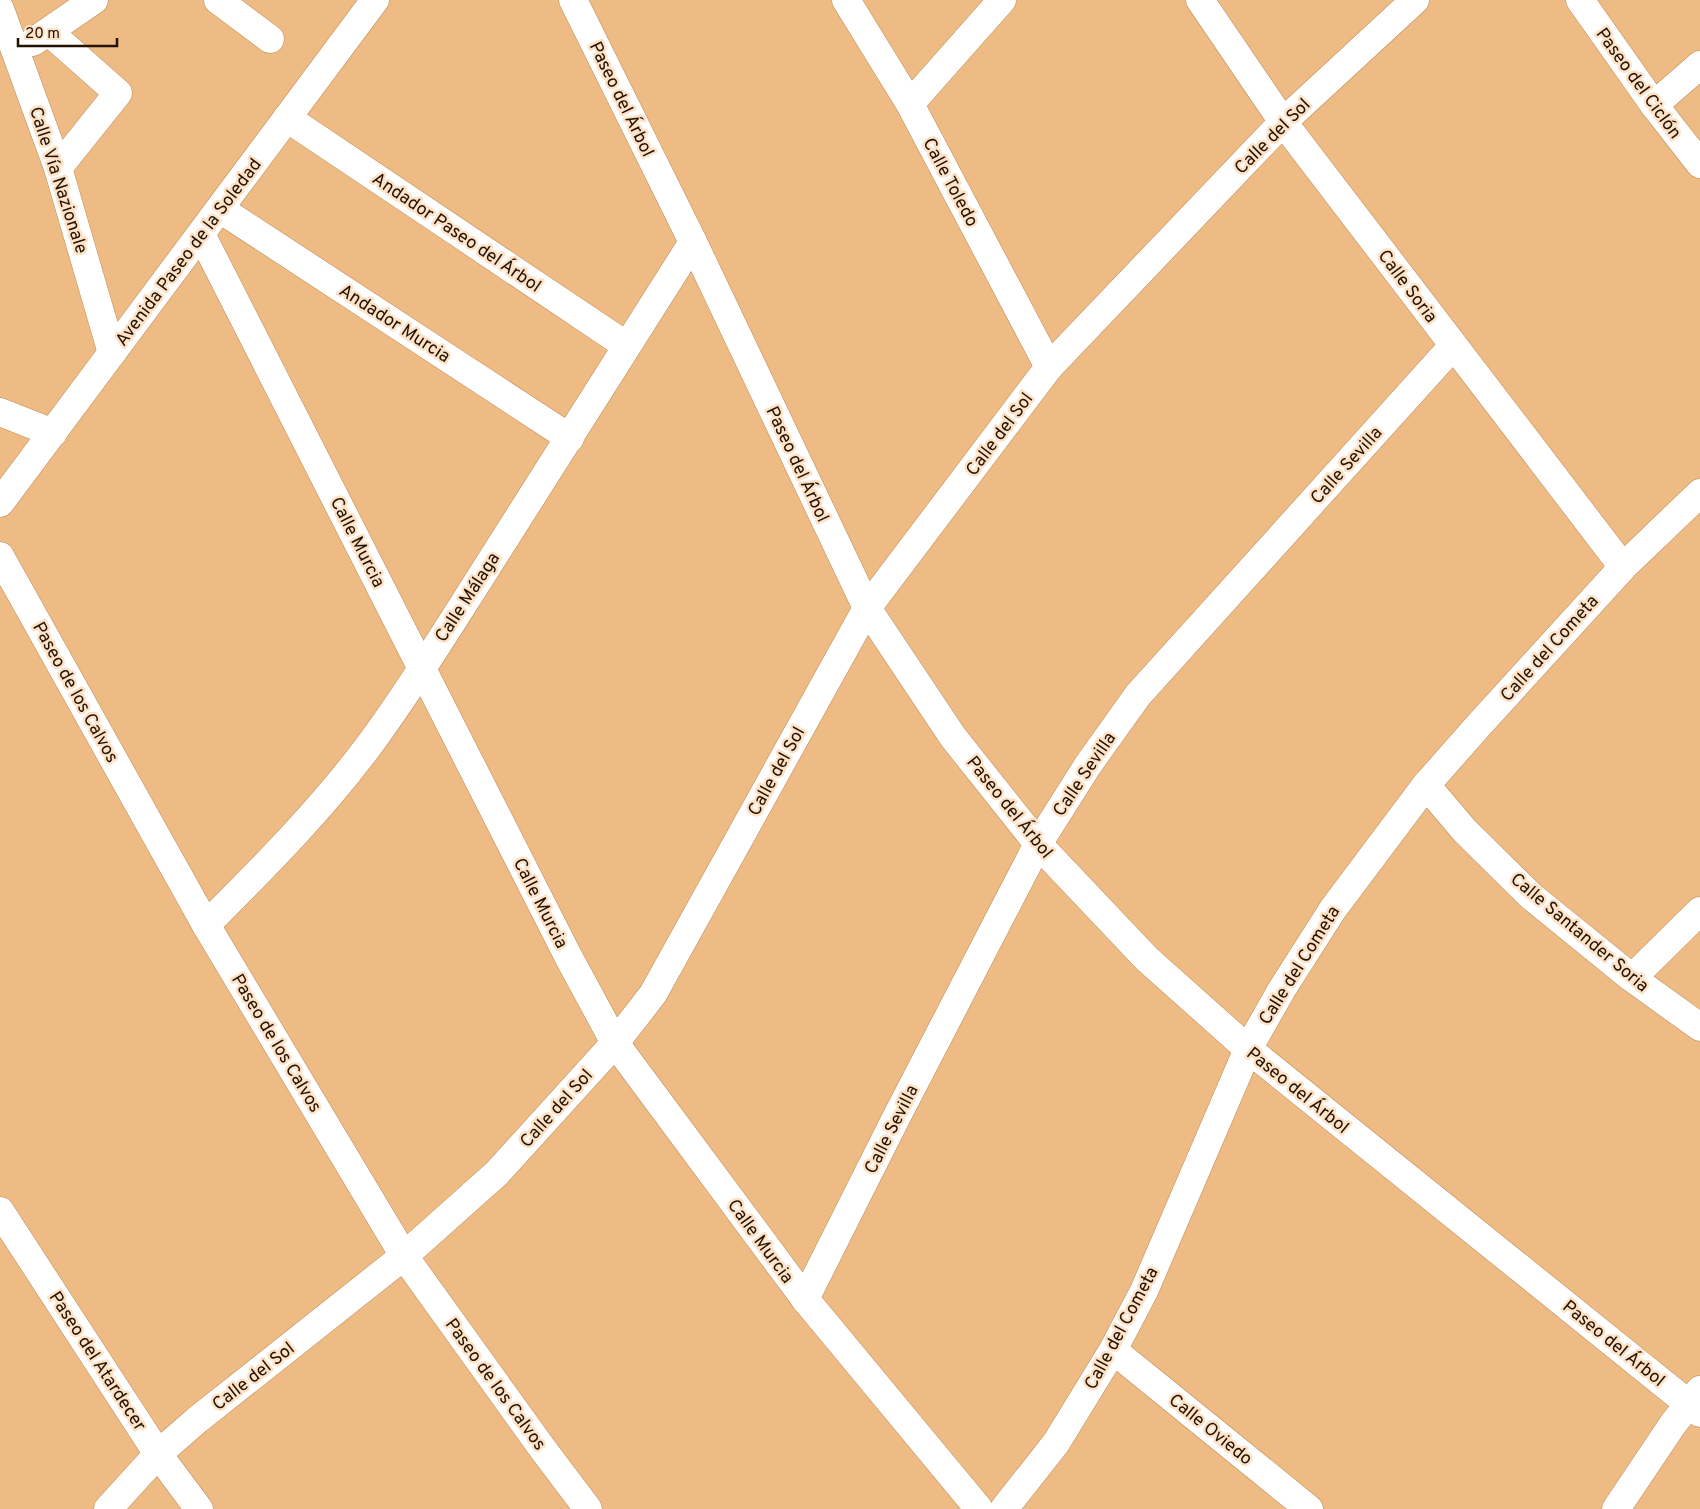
<svg xmlns="http://www.w3.org/2000/svg" width="1700" height="1509" font-family="Overpass,sans-serif">
  <style>
    .lines { fill: none; stroke-linecap: round; stroke-linejoin: round }
    .street-casing { stroke: #bd8b55; stroke-width: 29 }
    .secondary-casing { stroke: #bd8b55; stroke-width: 29 }
    .street { stroke: #fff; stroke-width: 28 }
    .secondary { stroke: #fff; stroke-width: 28 }
    .labels { text-anchor: middle; stroke-width: 5; stroke-linejoin: round; paint-order: stroke }
    .street-label { font-size: 18px; fill: #241200; stroke: #fde2c7 }
  </style>
  <rect width="100%" height="100%" fill="#efbb84"/>
  <g class="lines">
    <defs>
      <g id="street">
        <path d="M 218,0 L 270,39"/>
        <path d="M 573,0 L 693,242 L 867,608 L 953,737 L 1038,844 L 1147,959 L 1248,1049 L 1700,1413"/>
        <path d="M 846,0 L 910,104 L 1049,367"/>
        <path d="M 1200,0 L 1283,122 L 1623,567"/>
        <path d="M 1580,0 L 1654,105 L 1700,164"/>
        <path d="M 0,9 L 58,168 L 112,353"/>
        <path d="M 49,32 L 118,93 L 58,168"/>
        <path d="M 33,42 L 94,0"/>
        <path d="M 910,104 L 1002,0"/>
        <path d="M 1654,105 L 1700,65"/>
        <path d="M 287,118 L 627,346"/>
        <path d="M 220,209 L 570,438"/>
        <path d="M 201,234 L 568,956 L 615,1043 L 805,1299 L 979,1509"/>
        <path d="M 0,412 L 53,433"/>
        <path d="M 0,556 L 206,925 L 404,1256 L 542,1448 L 588,1509"/>
        <path d="M 1426,785 L 1465,831 L 1532,897 L 1632,978 L 1700,1027"/>
        <path d="M 206,925 C 265,866 324,807 373,740 C 414,684 450,625 487,567 C 556,459 624,350 693,242"/>
        <path d="M 1632,978 L 1700,911"/>
        <path d="M 0,1211 L 158,1454 L 199,1509"/>
        <path d="M 805,1299 L 896,1118 L 1038,844 L 1088,765 L 1138,695 L 1453,346"/>
        <path d="M 1113,1350 L 1309,1509"/>
        <path d="M 108,1509 L 158,1454 L 197,1420 L 404,1256 L 497,1173 L 615,1043 L 653,994 L 867,608 L 1049,367 L 1283,122 L 1415,0"/>
        <path d="M 1004,1509 L 1056,1443 L 1113,1350 L 1144,1291 L 1248,1049 L 1282,989 L 1333,909 L 1426,785 L 1478,726 L 1623,567 L 1700,493"/>
        <path d="M 1616,1509 L 1673,1424 L 1700,1390"/>
      </g>
      <path id="secondary" d="M 0,503 L 375,0"/>
    </defs>
    <use href="#street" class="street-casing"/>
    <use href="#secondary" class="secondary-casing"/>
    <use href="#street" class="street"/>
    <use href="#secondary" class="secondary"/>
  </g>
  <g class="labels">
    <g class="street-label">
      <text transform="translate(1639 83) rotate(54)" y="6">Paseo del Ciclón</text>
      <text transform="translate(622 99) rotate(64)" y="6">Paseo del Árbol</text>
      <text transform="translate(1272 136) rotate(-45)" y="6">Calle del Sol</text>
      <text transform="translate(59 180) rotate(72)" y="6">Calle Vía Nazionale</text>
      <text transform="translate(951 182) rotate(62)" y="6">Calle Toledo</text>
      <text transform="translate(457 232) rotate(34)" y="6">Andador Paseo del Árbol</text>
      <text transform="translate(188 252) rotate(-53)" y="6">Avenida Paseo de la Soledad</text>
      <text transform="translate(1408 286) rotate(53)" y="6">Calle Soria</text>
      <text transform="translate(395 323) rotate(33)" y="6">Andador Murcia</text>
      <text transform="translate(999 434) rotate(-53)" y="6">Calle del Sol</text>
      <text transform="translate(798 464) rotate(65)" y="6">Paseo del Árbol</text>
      <text transform="translate(1346 465) rotate(-48)" y="6">Calle Sevilla</text>
      <text transform="translate(358 542) rotate(63)" y="6">Calle Murcia</text>
      <text transform="translate(467 597) rotate(-57)" y="6">Calle Málaga</text>
      <text transform="translate(1549 648) rotate(-48)" y="6">Calle del Cometa</text>
      <text transform="translate(76 692) rotate(61)" y="6">Paseo de los Calvos</text>
      <text transform="translate(776 771) rotate(-61)" y="6">Calle del Sol</text>
      <text transform="translate(1084 774) rotate(-56)" y="6">Calle Sevilla</text>
      <text transform="translate(1010 807) rotate(51)" y="6">Paseo del Árbol</text>
      <text transform="translate(541 903) rotate(63)" y="6">Calle Murcia</text>
      <text transform="translate(1580 932) rotate(40)" y="6">Calle Santander Soria</text>
      <text transform="translate(1299 965) rotate(-58)" y="6">Calle del Cometa</text>
      <text transform="translate(277 1043) rotate(59)" y="6">Paseo de los Calvos</text>
      <text transform="translate(1298 1090) rotate(39)" y="6">Paseo del Árbol</text>
      <text transform="translate(556 1108) rotate(-48)" y="6">Calle del Sol</text>
      <text transform="translate(891 1129) rotate(-63)" y="6">Calle Sevilla</text>
      <text transform="translate(761 1241) rotate(54)" y="6">Calle Murcia</text>
      <text transform="translate(1121 1328) rotate(-62)" y="6">Calle del Cometa</text>
      <text transform="translate(1614 1343) rotate(39)" y="6">Paseo del Árbol</text>
      <text transform="translate(98 1361) rotate(57)" y="6">Paseo del Atardecer</text>
      <text transform="translate(253 1376) rotate(-38)" y="6">Calle del Sol</text>
      <text transform="translate(496 1384) rotate(54)" y="6">Paseo de los Calvos</text>
      <text transform="translate(1211 1429) rotate(39)" y="6">Calle Oviedo</text>
    </g>
  </g>
  <path d="M18 38v8h99v-8" fill="none" stroke="#241200" stroke-width="2.5"/>
  <text x="25" y="38" font-size="15" fill="#241200" stroke="#fde2c7" stroke-width="4" paint-order="stroke">20 m</text>
</svg>
